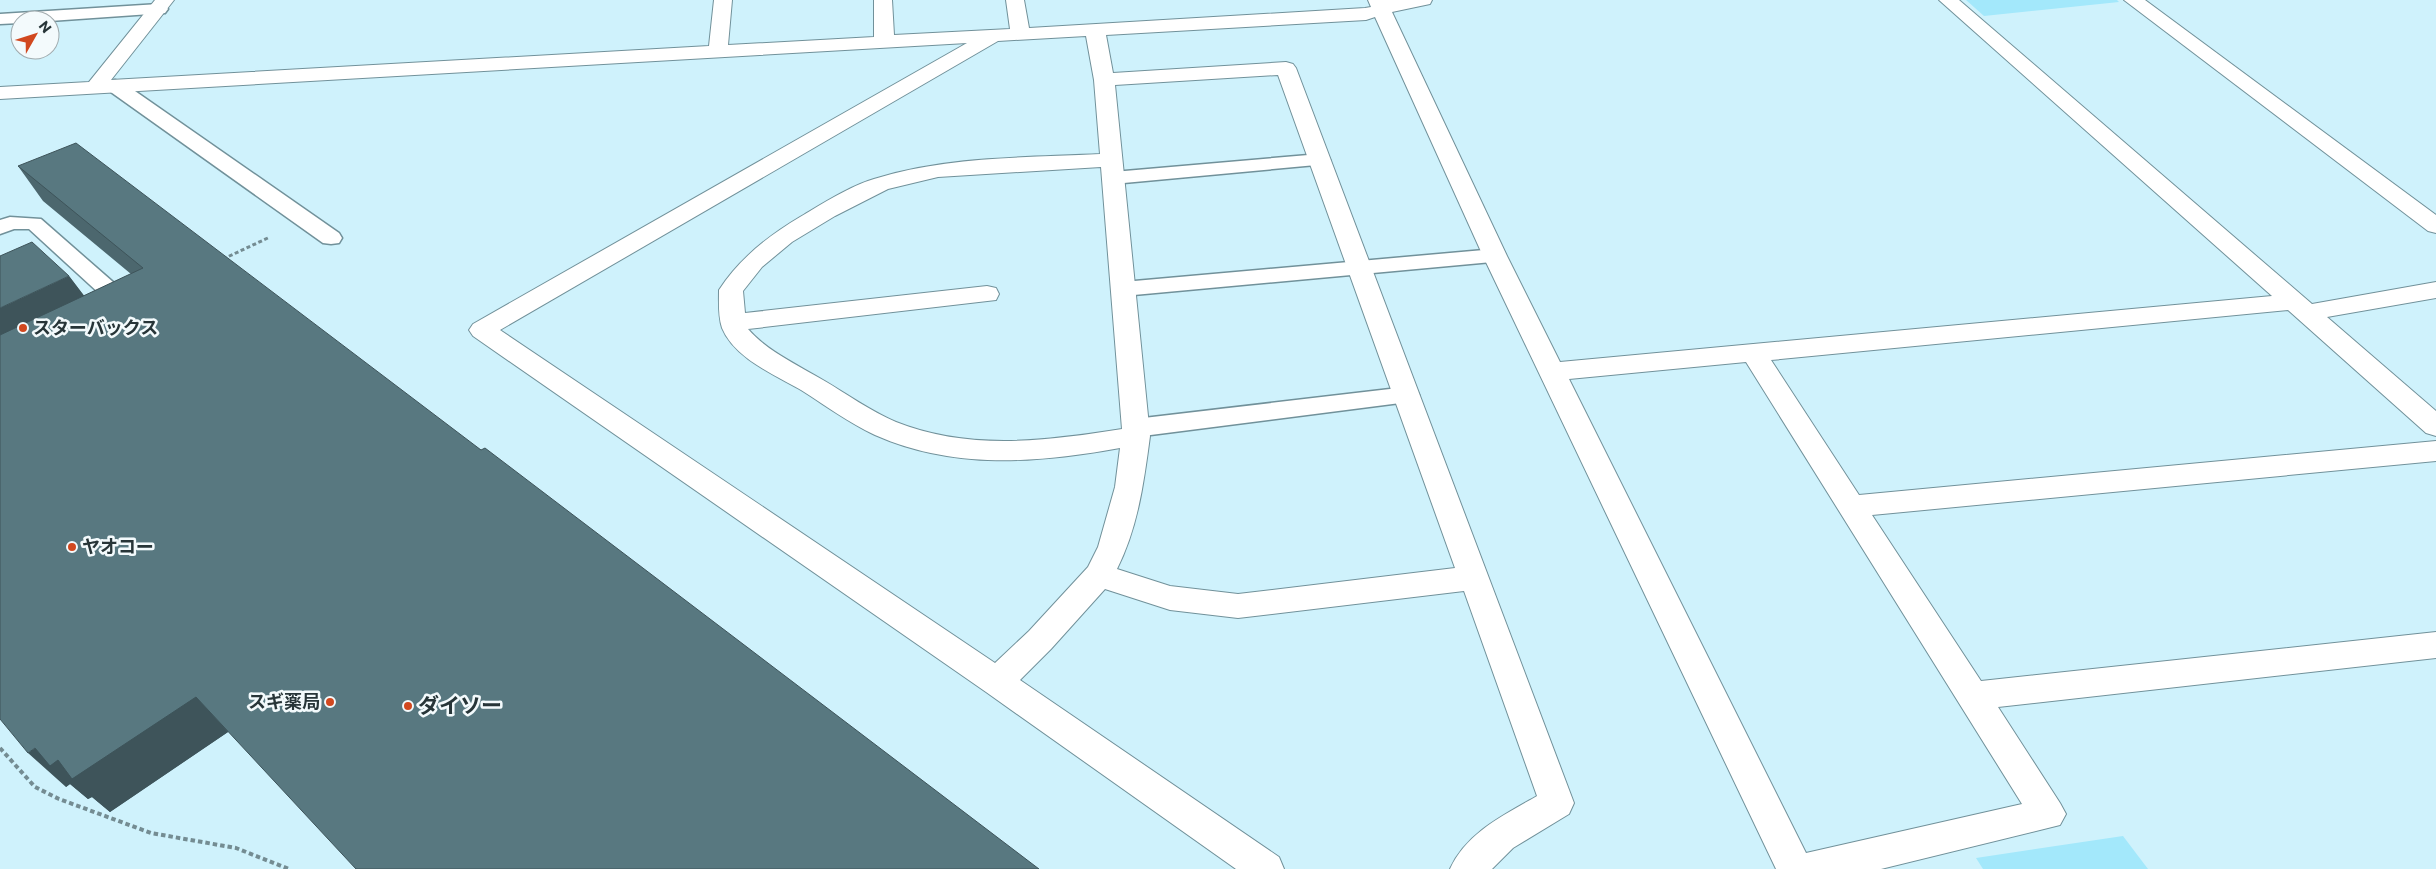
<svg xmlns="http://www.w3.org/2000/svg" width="2436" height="869" font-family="Commissioner,'Noto Sans JP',sans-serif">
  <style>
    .green { fill: #a3e8fb }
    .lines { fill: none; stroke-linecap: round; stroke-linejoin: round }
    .service-casing { stroke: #71919a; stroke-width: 3 }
    .minor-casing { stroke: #71919a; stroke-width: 2 }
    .path-far1 { stroke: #748c92; stroke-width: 3; stroke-dasharray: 4 2.5; stroke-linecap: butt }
    .path { stroke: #748c92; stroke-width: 4; stroke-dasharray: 4.5 3; stroke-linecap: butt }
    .service { fill: #fff; fill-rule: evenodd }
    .minor { fill: #fff; fill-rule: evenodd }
    .wall { fill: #4c676e }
    .shaded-wall { fill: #3e545a }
    .building { fill: #587880; stroke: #3e545a }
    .poi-dot { fill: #d1481f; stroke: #f3fafc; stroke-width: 2 }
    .labels { text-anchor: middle; stroke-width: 5; stroke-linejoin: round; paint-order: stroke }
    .poi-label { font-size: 18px; font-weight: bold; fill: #273538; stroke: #f3fafc; text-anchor: start }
    .near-poi-label { font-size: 21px; font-weight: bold; fill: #273538; stroke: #f3fafc; text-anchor: start }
  </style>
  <rect width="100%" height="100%" fill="#cff2fc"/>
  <g class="green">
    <path d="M 1966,0 L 2117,0 L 2119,2 L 1984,16 Z"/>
    <path d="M 2123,836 L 2148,869 L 1983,869 L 1976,858 Z"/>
  </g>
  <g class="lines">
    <defs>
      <g id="service">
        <path d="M 159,4 L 165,5 L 168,9 L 165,13 L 50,21 L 20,20 L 20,23 L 0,24 L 0,14 Z"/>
        <path d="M 115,80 L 122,82 L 339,233 L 342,238 L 339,243 L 331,244 L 323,243 L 108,90 L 106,86 L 108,82 Z"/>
        <path d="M 1320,154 L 1327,156 L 1330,160 L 1327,164 L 1113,184 L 1106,182 L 1103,178 L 1106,174 L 1113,172 Z"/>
        <path d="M 10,217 L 41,219 L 121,289 L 124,294 L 110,317 L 102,319 L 94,317 L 91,312 L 101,295 L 29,229 L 14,229 L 0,234 L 0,220 Z"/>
        <path d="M 1495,249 L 1503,251 L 1506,256 L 1503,261 L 1123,296 L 1115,294 L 1112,289 L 1115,284 L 1123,282 Z"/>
        <path d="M 1407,387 L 1416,389 L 1419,395 L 1416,401 L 1135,437 L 1126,434 L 1123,428 L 1126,422 L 1135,419 Z"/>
      </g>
      <g id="minor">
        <path d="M 155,0 L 174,0 L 111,80 L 709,46 L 714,0 L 732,0 L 728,45 L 874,37 L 874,0 L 892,0 L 894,35 L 1010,29 L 1006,0 L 1024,0 L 1029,28 L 1365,8 L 1371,7 L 1368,0 L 1432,0 L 1430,4 L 1392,12 L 1507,256 L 1560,362 L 2272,296 L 1939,0 L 1959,0 L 2312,304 L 2436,282 L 2436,298 L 2327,317 L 2436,411 L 2436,436 L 2426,433 L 2288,310 L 1771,360 L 1859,495 L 2436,441 L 2436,461 L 1872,515 L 1981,681 L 2436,632 L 2436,658 L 1998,707 L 2060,803 L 2066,814 L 2060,825 L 1881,869 L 1776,869 L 1483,256 L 1375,17 L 1366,20 L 1106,35 L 1113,73 L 1286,62 L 1293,64 L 1296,68 L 1574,803 L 1569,814 L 1513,848 L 1492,869 L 1450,869 C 1466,833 1504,815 1537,796 L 1464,591 L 1238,618 L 1170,610 L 1105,589 L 1051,649 L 1020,680 L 1279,857 L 1284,869 L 1236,869 L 986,692 L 473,336 L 469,330 L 473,324 L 967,43 L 0,99 L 0,87 L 89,82 ZM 1086,36 L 1094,80 L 1100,154 C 1024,158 947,156 874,179 C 850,186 822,204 800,217 C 768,236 739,259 719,290 C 719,302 718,316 722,328 C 734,358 775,375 801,390 C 825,405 849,423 875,435 C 954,470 1038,463 1120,448 L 1115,487 L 1098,547 L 1088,567 L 1029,631 L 995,663 L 500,330 L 998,41 ZM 1278,75 L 1455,568 L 1238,594 L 1170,586 L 1117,569 C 1138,527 1144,482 1150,436 L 1115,85 ZM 1101,167 L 1122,429 C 1047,441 968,451 896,422 C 870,411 847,394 823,380 C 798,365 767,351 748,329 L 996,300 L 999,294 L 996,288 L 987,286 L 745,313 L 743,291 L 762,267 L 792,242 L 835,216 L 888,189 L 938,177 ZM 1746,362 L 2022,804 L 1806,853 L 1569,379 Z"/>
        <path d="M 2124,0 L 2145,0 L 2436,215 L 2436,233 L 2428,231 Z"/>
      </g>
    </defs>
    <use href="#service" class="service-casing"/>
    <use href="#minor" class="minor-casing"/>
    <path class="path-far1" d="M 223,259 L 270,237"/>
    <path class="path" d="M 0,748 L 35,787 L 59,799 L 151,833 L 236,848 L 289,869"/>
    <use href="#service" class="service"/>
    <use href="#minor" class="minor"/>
  </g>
  <path class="wall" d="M 18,166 L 481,450 L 228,732 L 110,812 L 92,797 L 88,799 L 70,784 L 66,787 L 69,276 L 84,296 L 131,274 L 43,201 Z"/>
  <g class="shaded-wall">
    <path d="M 69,276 L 92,306 L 0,349 L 0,308 Z"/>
    <path d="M 196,697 L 228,732 L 110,812 L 92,797 L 88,799 L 70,784 L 66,787 L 28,753 L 35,748 L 58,760 Z"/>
  </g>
  <g class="building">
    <path d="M 76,143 L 481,450 L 485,448 L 1039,869 L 356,869 L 196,697 L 72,779 L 58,760 L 50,766 L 35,748 L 28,753 L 0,719 L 0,335 L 143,268 L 18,166 Z"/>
    <path d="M 32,242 L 69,276 L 0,308 L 0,256 Z"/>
  </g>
  <g class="poi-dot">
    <circle cx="23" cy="328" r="5"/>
    <circle cx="72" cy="547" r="5"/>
    <circle cx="330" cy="702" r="5"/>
    <circle cx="408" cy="706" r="5"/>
  </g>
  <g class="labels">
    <g class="poi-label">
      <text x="33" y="334">スターバックス</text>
      <text x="82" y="553">ヤオコー</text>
      <text x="320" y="708" text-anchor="end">スギ薬局</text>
    </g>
    <g class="near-poi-label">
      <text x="418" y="713">ダイソー</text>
    </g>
  </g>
  <g transform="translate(35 35) rotate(51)"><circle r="24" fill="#f3fafc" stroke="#a1abae"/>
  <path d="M0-4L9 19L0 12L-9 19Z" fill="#d1481f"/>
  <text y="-8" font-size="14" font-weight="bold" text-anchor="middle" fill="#273538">N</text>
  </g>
</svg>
